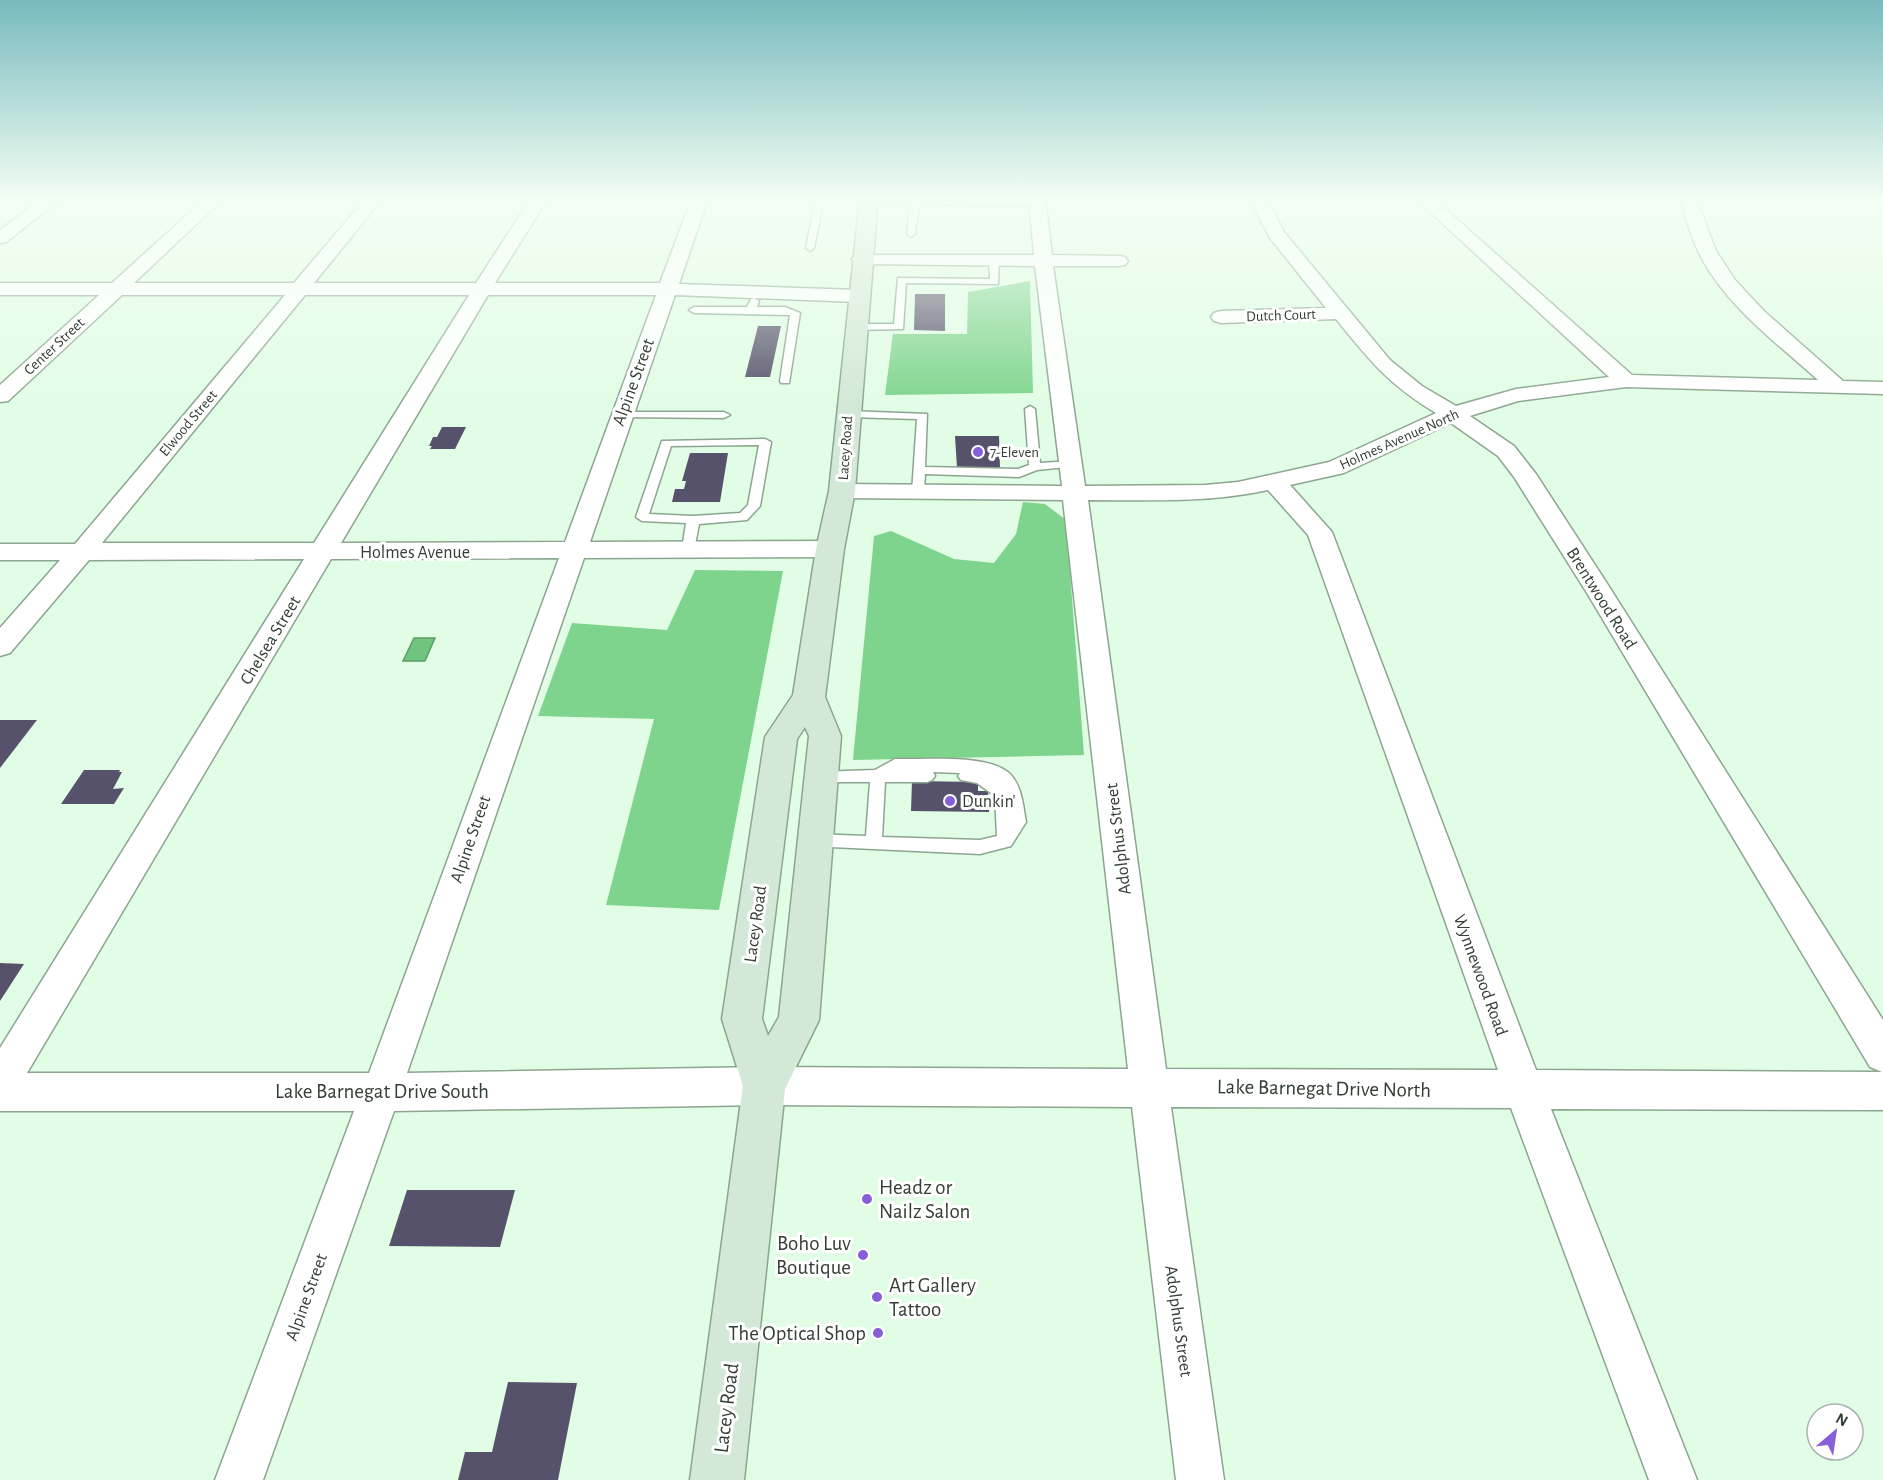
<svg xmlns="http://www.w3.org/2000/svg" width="1883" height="1480" font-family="'Alegreya Sans',sans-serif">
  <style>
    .forest { fill: #7fd48d }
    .water { fill: #70c47e; stroke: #5e9c68; stroke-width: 1.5 }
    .building { fill: #57526b }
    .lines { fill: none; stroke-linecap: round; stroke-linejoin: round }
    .service-casing { stroke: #8ca58f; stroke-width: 3 }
    .minor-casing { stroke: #8ca58f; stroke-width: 3 }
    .secondary-casing { stroke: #8ca58f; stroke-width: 3 }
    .service { fill: #fff; fill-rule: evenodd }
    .minor { fill: #fff; fill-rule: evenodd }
    .secondary { fill: #d3e8d7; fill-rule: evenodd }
    .poi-dot { fill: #875fd9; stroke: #fff; stroke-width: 2 }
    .labels { text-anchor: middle; stroke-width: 6; stroke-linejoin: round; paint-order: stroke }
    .far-street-label { font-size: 15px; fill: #333e34; stroke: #fff }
    .far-poi-label { font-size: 15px; fill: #333e34; stroke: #fff; text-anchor: start }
    .street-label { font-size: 18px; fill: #333e34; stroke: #fff }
    .poi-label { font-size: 18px; fill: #333e34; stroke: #fff; text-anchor: start }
    .near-street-label { font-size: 21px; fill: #333e34; stroke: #fff }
    .near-poi-label { font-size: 21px; fill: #333e34; stroke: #fff; text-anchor: start }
  </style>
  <rect width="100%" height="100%" fill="#e2fde5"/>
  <g class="forest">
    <path d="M 1030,281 L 1033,393 L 885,395 L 893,334 L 967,334 L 968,292 Z"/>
    <path d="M 1023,502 L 1045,504 L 1066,520 L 1084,755 L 853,760 L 874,536 L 891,531 L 954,559 L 994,563 L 1016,534 Z"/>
    <path d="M 695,570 L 783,571 L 719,910 L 606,905 L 654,719 L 538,716 L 572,623 L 667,630 Z"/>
  </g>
  <path class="water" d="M 414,638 L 435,638 L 425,661 L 403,661 Z"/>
  <g class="building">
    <path d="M 915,294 L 945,294 L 945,331 L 914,330 Z"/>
    <path d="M 758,326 L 781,326 L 770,377 L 745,377 Z"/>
    <path d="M 442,427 L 466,427 L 455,449 L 430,449 L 432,446 L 429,446 L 433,437 L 437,437 Z"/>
    <path d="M 955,436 L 999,436 L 1000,468 L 957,468 Z"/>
    <path d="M 690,453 L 728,453 L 720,502 L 672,502 L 675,489 L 684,489 L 686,481 L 682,481 Z"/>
    <path d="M 0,720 L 37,720 L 0,768 Z"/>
    <path d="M 84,770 L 120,770 L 119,772 L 122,772 L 113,789 L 124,788 L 114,804 L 61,804 Z"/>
    <path d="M 912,781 L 978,782 L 978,791 L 988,791 L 989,812 L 911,811 Z"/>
    <path d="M 0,963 L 24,964 L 0,1001 Z"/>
    <path d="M 407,1190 L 515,1190 L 500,1247 L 389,1246 Z"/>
    <path d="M 508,1382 L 577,1383 L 558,1480 L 458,1480 L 465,1452 L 492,1452 Z"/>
  </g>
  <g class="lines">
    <defs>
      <g id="service">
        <path d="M 816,198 L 824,198 L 814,248 L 810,251 L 806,248 Z"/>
        <path d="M 868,198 L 1038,200 L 1042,203 L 1038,206 L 919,204 L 915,234 L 911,237 L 907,234 L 910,204 L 865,203 L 864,201 Z"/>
        <path d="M 994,257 L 999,260 L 998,284 L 906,283 L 903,329 L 855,330 L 850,327 L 855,324 L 894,324 L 898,278 L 990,279 L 989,260 Z"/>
        <path d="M 754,298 L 759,301 L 757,307 L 785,307 L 800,313 L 789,383 L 781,383 L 780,381 L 790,315 L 694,313 L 689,310 L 694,307 L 747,307 L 751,299 Z"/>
        <path d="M 1030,406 L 1035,409 L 1040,463 L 1072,461 L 1076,462 L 1076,466 L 1037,470 L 1019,477 L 925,474 L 924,492 L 918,496 L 912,492 L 917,419 L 848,417 L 843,414 L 848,411 L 927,414 L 925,467 L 1018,469 L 1029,465 L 1025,409 Z"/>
        <path d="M 621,412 L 724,412 L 730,415 L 724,418 L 617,417 L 615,415 Z"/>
        <path d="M 765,439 L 771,442 L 760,506 L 747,520 L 699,524 L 694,550 L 688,554 L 682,550 L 686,523 L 642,521 L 636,517 L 662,441 ZM 759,445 L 748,505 L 740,513 L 693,516 L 649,514 L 671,446 Z"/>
        <path d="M 895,759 C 924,760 988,753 1010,774 C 1022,786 1023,806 1026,822 L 1011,846 L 980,854 L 809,846 L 807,841 L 809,836 L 815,834 L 866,836 L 870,782 L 821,782 L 816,780 L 813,776 L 816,772 L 875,770 ZM 933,772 L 960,773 L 958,776 L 961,780 L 977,783 L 995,796 L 997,836 L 980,840 L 882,837 L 885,782 L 927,782 L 932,780 L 935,776 Z"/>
      </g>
      <g id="minor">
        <path d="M 43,198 L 62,198 L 6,242 L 0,243 L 0,230 Z"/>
        <path d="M 206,198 L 224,198 L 134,283 L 294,283 L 366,198 L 383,198 L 314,283 L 476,283 L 531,198 L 548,198 L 495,283 L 660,283 L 692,198 L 708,198 L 679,284 L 858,290 L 865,292 L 868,296 L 865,300 L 858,302 L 675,295 L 590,542 L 830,541 L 839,543 L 843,549 L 839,555 L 830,557 L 584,558 L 407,1073 L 764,1067 L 1128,1069 L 1063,500 L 842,498 L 834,496 L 830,491 L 834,486 L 842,484 L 1062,486 L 1035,266 L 861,264 L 855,263 L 852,259 L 855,255 L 1034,255 L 1029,198 L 1045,198 L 1052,255 L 1119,256 L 1125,257 L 1128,261 L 1125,265 L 1119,266 L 1053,266 L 1085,486 L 1205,485 L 1238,482 L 1329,462 L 1436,413 C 1389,385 1370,361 1336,319 L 1221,323 L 1214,321 L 1211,317 L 1214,313 L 1221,311 L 1326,308 L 1270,238 L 1249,198 L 1266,198 L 1284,232 L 1390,360 L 1422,386 L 1456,406 L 1516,389 L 1609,377 L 1415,198 L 1433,198 L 1632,375 L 1818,380 C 1777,343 1729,308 1702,259 C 1692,240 1686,219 1680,198 L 1696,198 L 1716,251 L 1735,280 L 1764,311 L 1843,381 L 1883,382 L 1883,394 L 1626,387 L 1518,401 L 1470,416 L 1514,446 L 1536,474 L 1608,585 L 1883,1020 L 1883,1110 L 1551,1109 L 1697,1480 L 1649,1480 L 1511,1108 L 1171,1107 L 1224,1480 L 1176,1480 L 1132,1107 L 764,1105 L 394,1111 L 263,1480 L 215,1480 L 354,1111 L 0,1111 L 0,1048 L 304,559 L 89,560 L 10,653 L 0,656 L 0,628 L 60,560 L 0,560 L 0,544 L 75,544 L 285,295 L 122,295 L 8,401 L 0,402 L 0,385 L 99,295 L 0,295 L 0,283 L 112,283 ZM 305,295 L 469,295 L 314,543 L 102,543 ZM 488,295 L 656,295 L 565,542 L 341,543 ZM 1451,423 L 1498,456 L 1514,477 L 1587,593 L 1870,1067 L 1882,1072 L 1536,1070 L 1332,532 L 1290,485 L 1344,473 ZM 1268,490 L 1308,535 L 1498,1070 L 1166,1069 L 1088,500 C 1148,500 1209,503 1268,490 ZM 559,558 L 369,1073 L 27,1073 L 331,559 Z"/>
      </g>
      <path id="secondary" d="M 860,198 L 878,198 L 855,491 L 844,549 L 825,697 L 841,736 L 819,1020 L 785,1089 L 744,1480 L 690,1480 L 743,1086 L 722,1019 L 765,737 L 793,695 L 816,549 L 829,491 ZM 805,727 L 809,736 L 779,1017 L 768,1036 L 762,1019 L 797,739 Z"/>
    </defs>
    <use href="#service" class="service-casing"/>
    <use href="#minor" class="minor-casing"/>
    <use href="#secondary" class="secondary-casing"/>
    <use href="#service" class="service"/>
    <use href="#minor" class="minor"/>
    <use href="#secondary" class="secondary"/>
  </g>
  <linearGradient id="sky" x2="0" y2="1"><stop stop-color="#78babe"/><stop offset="0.49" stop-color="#f2fef3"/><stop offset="1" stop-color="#f2fef3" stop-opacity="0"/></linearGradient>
  <rect width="1883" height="406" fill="url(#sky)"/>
  <g class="poi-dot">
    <circle cx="978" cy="452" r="6"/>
    <circle cx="950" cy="801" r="6"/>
    <circle cx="867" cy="1199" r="6"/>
    <circle cx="863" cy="1255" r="6"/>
    <circle cx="877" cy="1297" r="6"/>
    <circle cx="878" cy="1333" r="6"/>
  </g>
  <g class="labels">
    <g class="far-street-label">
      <text transform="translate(1281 315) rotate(-2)" y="5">Dutch Court</text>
      <text transform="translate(54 346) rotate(-43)" y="5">Center Street</text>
      <text transform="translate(188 423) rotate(-50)" y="5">Elwood Street</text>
      <text transform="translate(1399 439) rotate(-24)" y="5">Holmes Avenue North</text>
      <text transform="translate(845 448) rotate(-86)" y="5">Lacey Road</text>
    </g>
    <g class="far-poi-label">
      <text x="990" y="457">7-Eleven</text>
    </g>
    <g class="street-label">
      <text transform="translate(633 382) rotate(-70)" y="6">Alpine Street</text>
      <text x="415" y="558">Holmes Avenue</text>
      <text transform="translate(1602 598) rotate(58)" y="6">Brentwood Road</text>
      <text transform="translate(270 640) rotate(-59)" y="6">Chelsea Street</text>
      <text transform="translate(470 839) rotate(-71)" y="6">Alpine Street</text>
      <text transform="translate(1118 839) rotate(-97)" y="6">Adolphus Street</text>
      <text transform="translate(755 924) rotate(-82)" y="6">Lacey Road</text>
      <text transform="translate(1481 975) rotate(70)" y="6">Wynnewood Road</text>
      <text transform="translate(306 1297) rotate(-70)" y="6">Alpine Street</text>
      <text transform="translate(1179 1321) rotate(82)" y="6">Adolphus Street</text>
    </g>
    <g class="poi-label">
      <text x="962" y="807">Dunkin'</text>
    </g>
    <g class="near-street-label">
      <text transform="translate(1324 1088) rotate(1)" y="7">Lake Barnegat Drive North</text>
      <text x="382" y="1098">Lake Barnegat Drive South</text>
      <text transform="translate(726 1408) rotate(-83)" y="7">Lacey Road</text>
    </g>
    <g class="near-poi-label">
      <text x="879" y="1194">Headz or<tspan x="879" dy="24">Nailz Salon</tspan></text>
      <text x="851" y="1250" text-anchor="end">Boho Luv<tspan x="851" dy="24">Boutique</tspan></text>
      <text x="889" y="1292">Art Gallery<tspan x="889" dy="24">Tattoo</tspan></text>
      <text x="866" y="1340" text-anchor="end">The Optical Shop</text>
    </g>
  </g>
  <g transform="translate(1835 1432) rotate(29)"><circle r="28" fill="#ffffff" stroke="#adb2ae" stroke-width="1.5"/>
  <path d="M0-4.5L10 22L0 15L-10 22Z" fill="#875fd9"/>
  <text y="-9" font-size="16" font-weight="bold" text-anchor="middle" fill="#333e34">N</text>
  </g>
</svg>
